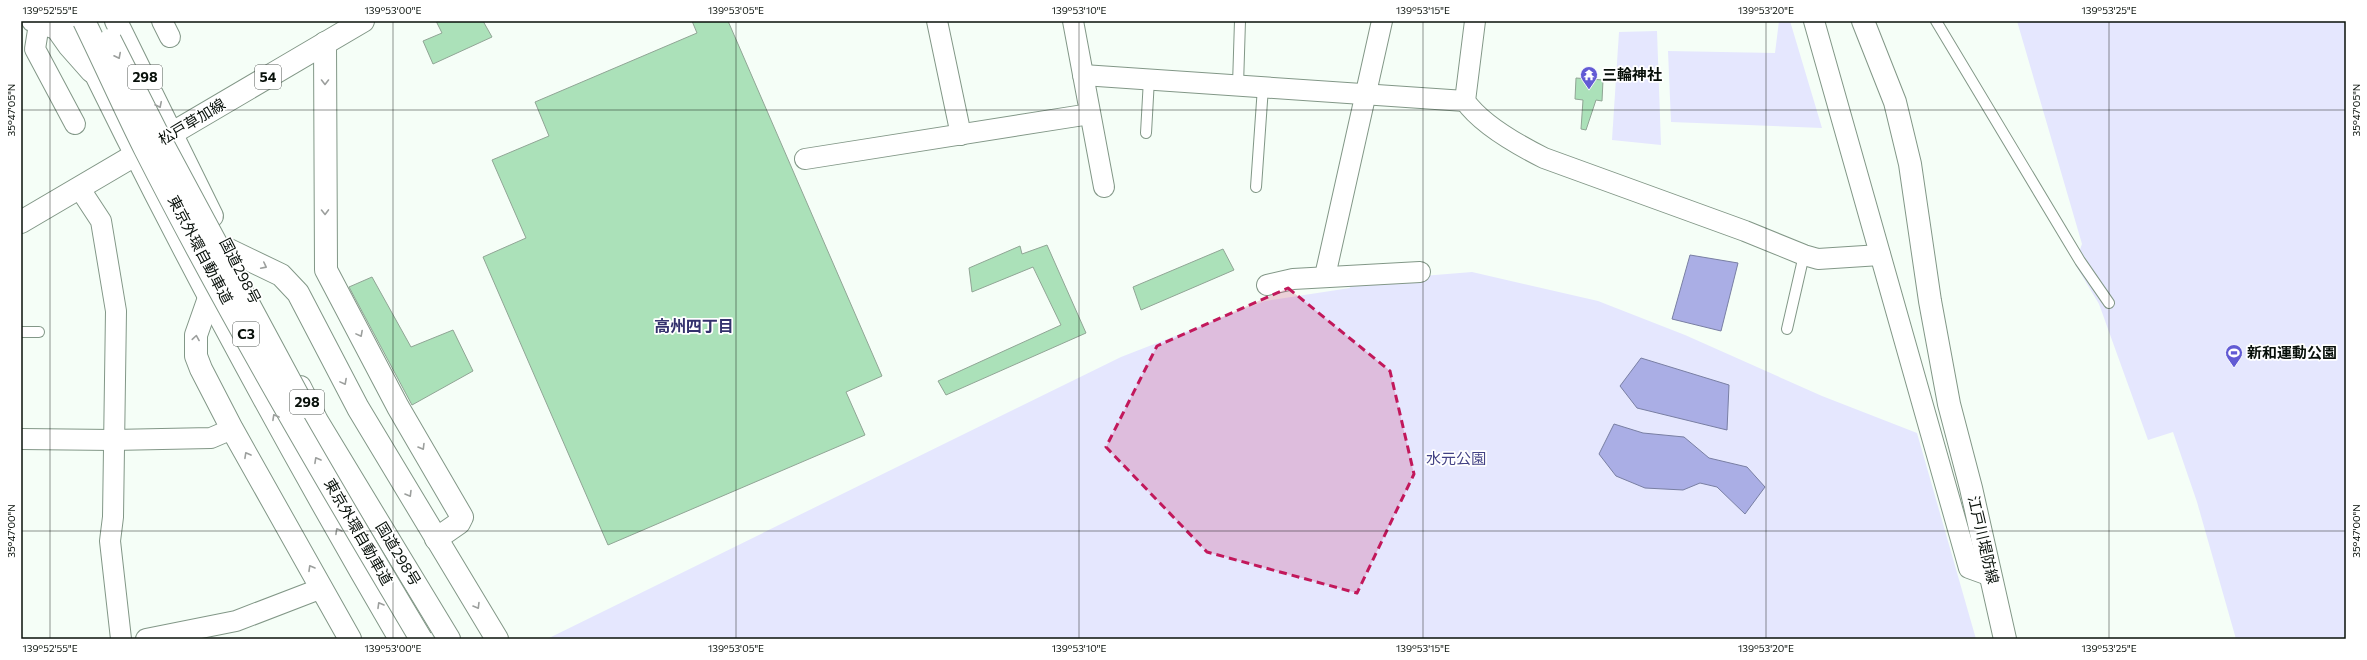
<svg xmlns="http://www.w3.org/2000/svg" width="2367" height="660" font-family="Commissioner,'Noto Sans JP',sans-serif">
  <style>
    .green { fill: #e5e7fe }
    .water { fill: #aaaee5; stroke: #797fa3 }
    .building { fill: #abe1b9; stroke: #90a595 }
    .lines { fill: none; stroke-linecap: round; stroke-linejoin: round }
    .lane-casing { stroke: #829787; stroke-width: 12 }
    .street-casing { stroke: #829787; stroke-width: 22 }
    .secondary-casing { stroke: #829787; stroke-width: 24 }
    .primary-casing { stroke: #829787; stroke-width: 24 }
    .highway-casing { stroke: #829787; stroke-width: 24 }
    .lane { stroke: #fff; stroke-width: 10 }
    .street { stroke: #fff; stroke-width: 20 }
    .secondary { stroke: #fff; stroke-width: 22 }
    .primary { stroke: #fff; stroke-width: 22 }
    .highway { stroke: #fff; stroke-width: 22 }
    .highway-bridge-casing { stroke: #829787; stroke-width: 24; stroke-linecap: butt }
    .highway-bridge { stroke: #fff; stroke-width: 22 }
    .oneway { stroke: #9c9f9d }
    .marked { fill: #c2185b; fill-opacity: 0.2; stroke: #c2185b; stroke-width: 3; stroke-dasharray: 8 5; stroke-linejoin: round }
    .ticks { fill: none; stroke: #08100a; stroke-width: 1; stroke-opacity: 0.45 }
    .labels { text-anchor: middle; stroke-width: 3.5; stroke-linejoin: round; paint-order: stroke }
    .shield { fill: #fff; stroke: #525854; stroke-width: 1 }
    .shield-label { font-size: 14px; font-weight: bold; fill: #08100a }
    .poi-label { font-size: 15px; font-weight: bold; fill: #08100a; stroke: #fff; text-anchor: start }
    .street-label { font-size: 15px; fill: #08100a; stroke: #fff }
    .park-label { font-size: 15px; fill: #434285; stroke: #fff }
    .neighbourhood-label { font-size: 16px; font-weight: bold; fill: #34326d; stroke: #fff }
    .neatline { fill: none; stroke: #08100a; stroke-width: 1.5 }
    .ticks-label { font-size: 10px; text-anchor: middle; fill: #08100a }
  </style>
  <rect width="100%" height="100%" fill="#f5fef7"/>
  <g class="green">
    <path d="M 1779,21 L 1790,21 L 1822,128 L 1671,122 L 1668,51 L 1775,53 Z"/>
    <path d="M 2017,21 L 2346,21 L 2346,639 L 2236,639 L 2197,502 L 2173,432 L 2148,440 L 2099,304 L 2075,264 L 2082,244 Z"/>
    <path d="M 1657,31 L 1661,145 L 1612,140 L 1619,32 Z"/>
    <path d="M 1472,272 L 1598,301 L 1685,335 L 1822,396 L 1917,433 L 1976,639 L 547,639 L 1121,357 L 1265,301 L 1350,288 L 1349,282 Z"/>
  </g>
  <g class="water">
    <path d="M 1690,255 L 1738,263 L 1721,331 L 1672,319 Z"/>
    <path d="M 1641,358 L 1729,385 L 1727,430 L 1637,408 L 1620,386 Z"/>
    <path d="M 1614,424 L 1643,433 L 1684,437 L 1709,458 L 1747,467 L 1765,487 L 1745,514 L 1717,487 L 1700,483 L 1683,490 L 1645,488 L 1616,476 L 1599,454 Z"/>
  </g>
  <g class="building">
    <path d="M 436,21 L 483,21 L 492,37 L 433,64 L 423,41 L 442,33 Z"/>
    <path d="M 692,21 L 728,21 L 882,376 L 846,392 L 865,435 L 608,545 L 483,257 L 526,238 L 492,160 L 549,136 L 535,102 L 697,33 Z"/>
    <path d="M 1576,78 L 1603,80 L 1602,101 L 1596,100 L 1586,130 L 1581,129 L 1583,100 L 1575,99 Z"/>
    <path d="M 1047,245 L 1086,333 L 946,395 L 938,381 L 1061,325 L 1033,267 L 972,292 L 969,268 L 1020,246 L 1022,254 Z"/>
    <path d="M 1223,249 L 1234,270 L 1141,310 L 1133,287 Z"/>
    <path d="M 372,277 L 411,347 L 453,330 L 473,371 L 412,405 L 349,287 Z"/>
  </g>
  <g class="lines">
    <defs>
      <g id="lane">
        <path d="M 1936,21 L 2080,261 L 2109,303"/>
        <path d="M 1238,85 L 1240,21"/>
        <path d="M 1146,133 L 1149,79"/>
        <path d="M 1256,187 L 1263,87"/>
        <path d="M 1787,329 L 1804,255"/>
        <path d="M 21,332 L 39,332"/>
      </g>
      <g id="street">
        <path d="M 32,21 L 56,29 L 68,46 L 91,72"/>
        <path d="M 162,21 L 170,37"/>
        <path d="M 937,21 L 961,135"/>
        <path d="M 1073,21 L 1104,187"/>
        <path d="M 1475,21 L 1465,101 C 1482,125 1518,145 1544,158 L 1745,231 L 1804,255 L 1818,259 L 1880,255"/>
        <path d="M 1814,21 L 1969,568 L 1991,576"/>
        <path d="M 39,24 L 35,49 L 75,124"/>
        <path d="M 1083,75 L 1465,101"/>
        <path d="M 805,159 L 1090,114"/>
        <path d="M 80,189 L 101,221 L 116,311 L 113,517 L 110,541 L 121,639"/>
        <path d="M 1325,276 L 1382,21"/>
        <path d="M 1267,285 L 1293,279 L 1420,272"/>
        <path d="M 21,439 L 113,440 L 211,438 L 232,429"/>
        <path d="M 146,639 L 236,621 L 322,588"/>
      </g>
      <g id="secondary">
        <path d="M 1863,21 L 1895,102 L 1910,164 L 1930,301 L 1949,404 L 1971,488 L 2005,639"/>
        <path d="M 325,43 L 326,270 L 398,407 L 462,517 L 459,523 L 436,539"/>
        <path d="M 229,250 L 281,275 L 298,293 L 358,408 L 497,639"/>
        <path d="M 209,298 L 196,335 L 196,356 L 201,369 L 232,429 L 350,639"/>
      </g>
      <path id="primary" d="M 21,222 L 363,21"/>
      <g id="highway">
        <path d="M 70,21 C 171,232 282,437 400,639"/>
        <path d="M 116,21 L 212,216"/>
        <path d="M 300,387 L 317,421 L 449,639"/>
      </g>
    </defs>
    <use href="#lane" class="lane-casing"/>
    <use href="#street" class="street-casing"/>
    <use href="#secondary" class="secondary-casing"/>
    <use href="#primary" class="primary-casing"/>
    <use href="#highway" class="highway-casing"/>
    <use href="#lane" class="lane"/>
    <use href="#street" class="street"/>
    <use href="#secondary" class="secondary"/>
    <use href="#primary" class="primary"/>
    <use href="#highway" class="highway"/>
    <defs>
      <g id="highway-bridge">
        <path d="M 84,21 C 105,64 124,107 145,149 C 230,316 325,478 421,639"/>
        <path d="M 110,40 L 160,139 L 304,407"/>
      </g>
    </defs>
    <use href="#highway-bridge" class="highway-bridge-casing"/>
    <use href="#highway-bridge" class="highway-bridge"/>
  </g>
  <defs><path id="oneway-chevron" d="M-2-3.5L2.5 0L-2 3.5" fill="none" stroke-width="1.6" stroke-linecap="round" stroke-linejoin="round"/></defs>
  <g class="oneway">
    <use href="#oneway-chevron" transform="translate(118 56) rotate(63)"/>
    <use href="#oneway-chevron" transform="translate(325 82) rotate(90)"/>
    <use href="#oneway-chevron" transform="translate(159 105) rotate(64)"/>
    <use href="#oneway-chevron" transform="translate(325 212) rotate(89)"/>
    <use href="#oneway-chevron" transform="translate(264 266) rotate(27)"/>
    <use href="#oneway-chevron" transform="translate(360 334) rotate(62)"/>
    <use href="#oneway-chevron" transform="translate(196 338) rotate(-81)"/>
    <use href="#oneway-chevron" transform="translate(344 382) rotate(62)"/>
    <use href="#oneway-chevron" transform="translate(275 417) rotate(-119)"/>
    <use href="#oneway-chevron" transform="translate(422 447) rotate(59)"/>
    <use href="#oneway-chevron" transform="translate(247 455) rotate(-119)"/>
    <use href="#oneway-chevron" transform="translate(317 460) rotate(-119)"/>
    <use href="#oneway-chevron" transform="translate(409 494) rotate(59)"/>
    <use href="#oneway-chevron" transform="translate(338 531) rotate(-119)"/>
    <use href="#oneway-chevron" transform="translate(311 568) rotate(-120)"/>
    <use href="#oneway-chevron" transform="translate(380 605) rotate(-120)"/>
    <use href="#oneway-chevron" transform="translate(477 606) rotate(59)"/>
  </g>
  <path class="marked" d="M 1288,288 L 1390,371 L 1414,474 L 1357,593 L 1207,552 L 1106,447 L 1157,346 Z"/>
  <path class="ticks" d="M 50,21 L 50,639M 393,21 L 393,639M 736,21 L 736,639M 1079,21 L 1079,639M 1423,21 L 1423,639M 1766,21 L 1766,639M 2109,21 L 2109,639M 21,110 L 2346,110M 21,531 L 2346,531"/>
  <defs>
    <symbol id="temple-pin" viewBox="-11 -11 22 30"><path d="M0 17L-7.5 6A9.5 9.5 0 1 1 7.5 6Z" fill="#625bd4" stroke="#fff"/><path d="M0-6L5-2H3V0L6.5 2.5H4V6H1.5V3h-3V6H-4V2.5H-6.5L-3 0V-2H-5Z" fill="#fff"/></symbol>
    <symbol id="stadium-pin" viewBox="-11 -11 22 30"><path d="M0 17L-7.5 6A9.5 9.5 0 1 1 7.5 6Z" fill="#625bd4" stroke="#fff"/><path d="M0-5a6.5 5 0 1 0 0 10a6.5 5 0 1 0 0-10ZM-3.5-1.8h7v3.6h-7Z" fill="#fff"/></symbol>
  </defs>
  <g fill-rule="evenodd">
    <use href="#temple-pin" x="1579" y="65" width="20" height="27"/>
    <use href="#stadium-pin" x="2224" y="343" width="20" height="27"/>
  </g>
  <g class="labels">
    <g class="shield">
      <rect x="128" y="65" width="34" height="24" rx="3"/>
      <rect x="255" y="65" width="26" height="24" rx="3"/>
      <rect x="233" y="322" width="26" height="24" rx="3"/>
      <rect x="290" y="390" width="34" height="24" rx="3"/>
    </g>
    <g class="shield-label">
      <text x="145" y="82">298</text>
      <text x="268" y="82">54</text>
      <text x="246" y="339">C3</text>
      <text x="307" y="407">298</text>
    </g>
    <g class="poi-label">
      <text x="1602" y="80">三輪神社</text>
      <text x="2247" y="358">新和運動公園</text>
    </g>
    <g class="street-label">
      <text transform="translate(192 122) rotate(-31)" y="5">松戸草加線</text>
      <text transform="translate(200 250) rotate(62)" y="5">東京外環自動車道</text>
      <text transform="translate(240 271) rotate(63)" y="5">国道298号</text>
      <text transform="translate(358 532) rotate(60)" y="5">東京外環自動車道</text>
      <text transform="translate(1983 540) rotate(77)" y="5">江戸川堤防線</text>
      <text transform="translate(398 554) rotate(59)" y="5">国道298号</text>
    </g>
    <g class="park-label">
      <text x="1456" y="464">水元公園</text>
    </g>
    <g class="neighbourhood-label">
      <text x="694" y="332">高州四丁目</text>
    </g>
  </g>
  <rect width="2367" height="660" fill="none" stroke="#ffffff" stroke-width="44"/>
  <rect x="22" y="22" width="2323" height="616" class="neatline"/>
  <g class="ticks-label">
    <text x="50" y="14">139°52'55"E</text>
    <text x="393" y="14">139°53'00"E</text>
    <text x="736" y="14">139°53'05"E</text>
    <text x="1079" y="14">139°53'10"E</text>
    <text x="1423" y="14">139°53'15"E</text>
    <text x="1766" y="14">139°53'20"E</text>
    <text x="2109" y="14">139°53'25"E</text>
    <text transform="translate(11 110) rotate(-90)" y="4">35°47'05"N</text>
    <text transform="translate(2356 110) rotate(-90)" y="4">35°47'05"N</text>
    <text transform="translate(11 531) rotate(-90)" y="4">35°47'00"N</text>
    <text transform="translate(2356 531) rotate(-90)" y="4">35°47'00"N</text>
    <text x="50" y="652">139°52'55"E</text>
    <text x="393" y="652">139°53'00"E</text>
    <text x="736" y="652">139°53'05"E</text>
    <text x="1079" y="652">139°53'10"E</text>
    <text x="1423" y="652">139°53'15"E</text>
    <text x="1766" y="652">139°53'20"E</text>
    <text x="2109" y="652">139°53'25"E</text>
  </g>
</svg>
